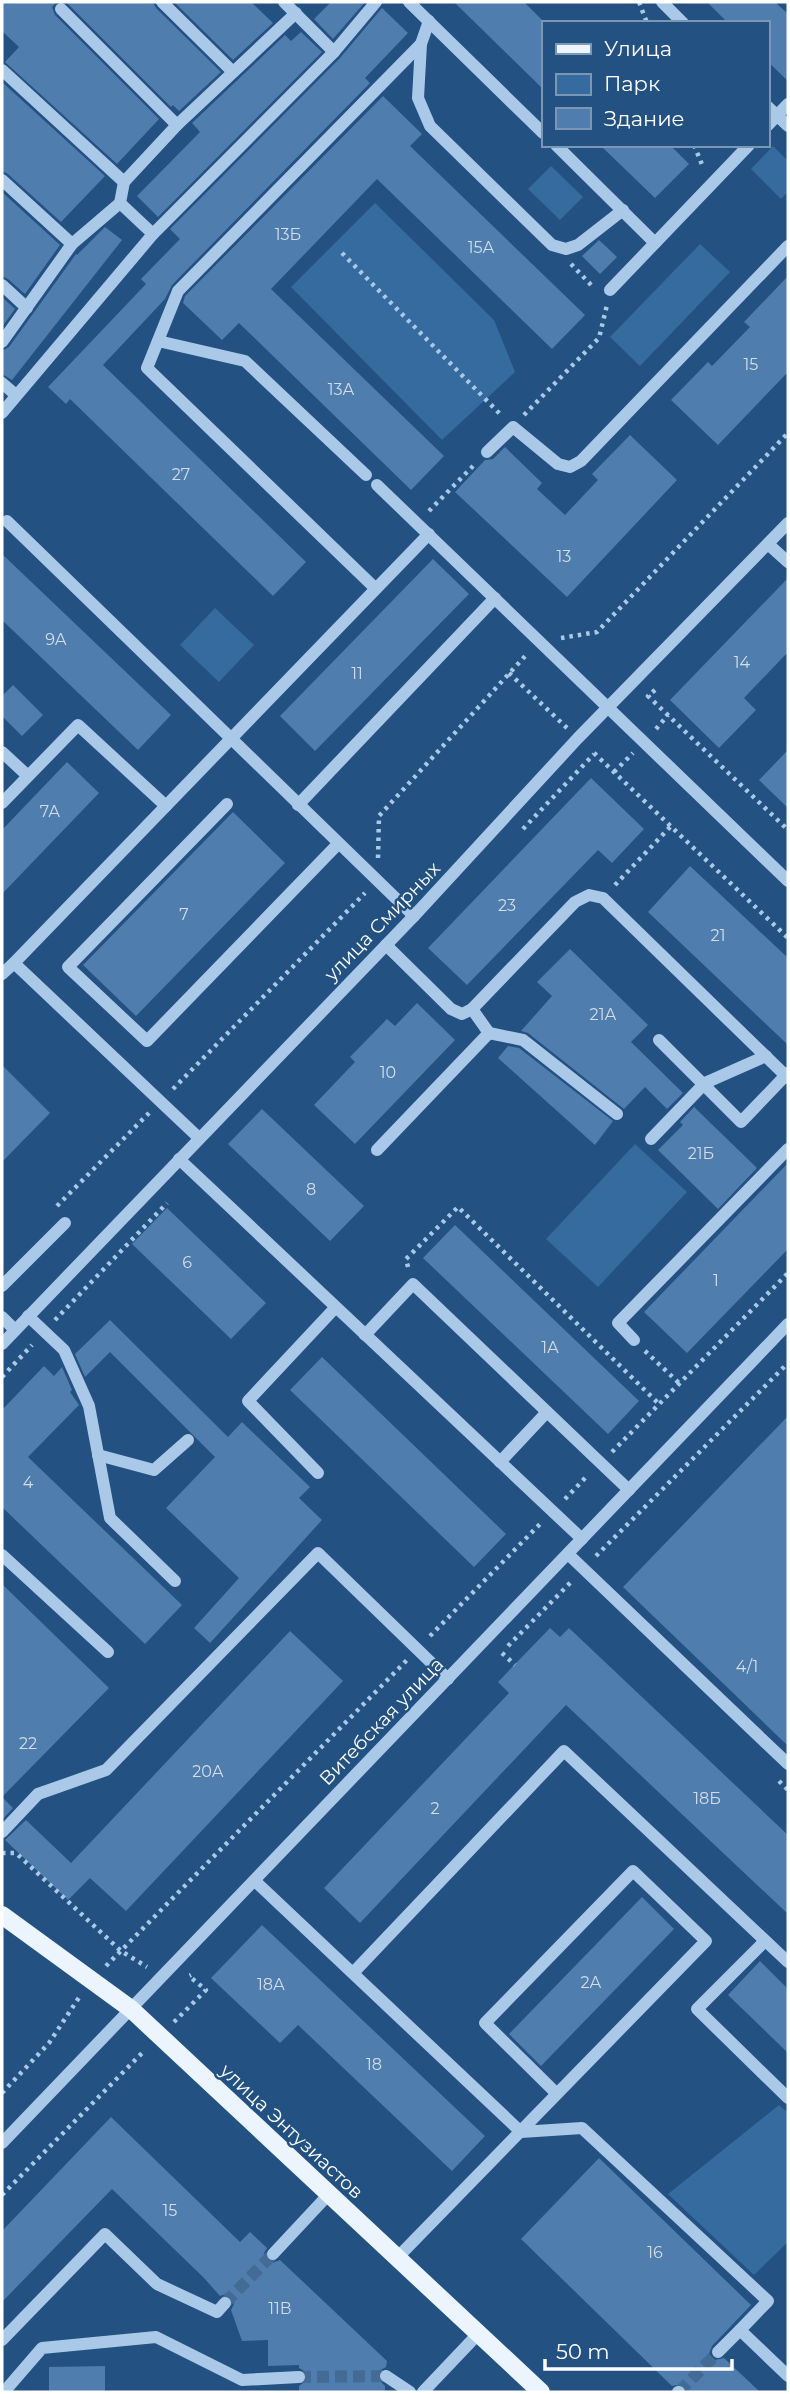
<svg xmlns="http://www.w3.org/2000/svg" width="790" height="2394" font-family="Montserrat,sans-serif">
  <style>
    .green { fill: #366ba0 }
    .building { fill: #4f7dad }
    .lines { fill: none; stroke-linecap: round; stroke-linejoin: round }
    .minor-tunnel { stroke: #436b95; stroke-width: 12; stroke-dasharray: 12 6; stroke-linecap: butt }
    .path { stroke: #aac9e8; stroke-width: 4.5; stroke-dasharray: 3.5 5; stroke-linecap: butt }
    .minor { stroke: #aac9e8; stroke-width: 12 }
    .major { stroke: #ecf4fe; stroke-width: 18 }
    .labels { text-anchor: middle; stroke-width: 5; stroke-linejoin: round; paint-order: stroke }
    .number-label { font-size: 16px; fill: #d3deea }
    .street-label { font-size: 19px; fill: #fff; stroke: #225182 }
  </style>
  <rect width="100%" height="100%" fill="#225182"/>
  <g class="green">
    <path d="M 773,146 L 788,161 L 788,192 L 781,199 L 751,169 Z"/>
    <path d="M 551,166 L 583,197 L 560,220 L 528,189 Z"/>
    <path d="M 375,203 L 494,320 L 515,372 L 442,440 L 291,287 Z"/>
    <path d="M 700,244 L 730,272 L 640,366 L 610,337 Z"/>
    <path d="M 215,608 L 254,645 L 219,682 L 180,645 Z"/>
    <path d="M 635,1144 L 687,1192 L 598,1287 L 546,1239 Z"/>
    <path d="M 779,2105 L 788,2113 L 788,2242 L 754,2275 L 668,2194 Z"/>
  </g>
  <g class="building">
    <path d="M 2,2 L 56,2 L 52,7 L 55,15 L 159,119 L 117,164 L 5,62 L 19,47 L 2,31 Z"/>
    <path d="M 66,2 L 153,2 L 156,8 L 221,72 L 179,111 L 173,105 L 171,107 Z"/>
    <path d="M 174,2 L 251,2 L 273,23 L 233,60 Z"/>
    <path d="M 331,2 L 365,2 L 333,39 L 314,19 Z"/>
    <path d="M 454,2 L 524,2 L 543,21 L 543,89 Z"/>
    <path d="M 707,2 L 775,2 L 788,14 L 788,81 L 767,61 L 767,23 L 728,23 Z"/>
    <path d="M 382,8 L 408,33 L 365,78 L 370,83 L 172,285 L 165,299 L 103,365 L 306,562 L 273,596 L 70,399 L 66,404 L 48,387 L 146,284 L 141,279 L 180,239 L 170,229 L 340,58 Z"/>
    <path d="M 301,32 L 322,52 L 158,217 L 137,196 L 200,132 L 192,123 L 285,35 L 291,41 Z"/>
    <path d="M 2,82 L 105,176 L 61,222 L 8,174 L 2,171 Z"/>
    <path d="M 383,96 L 422,134 L 410,146 L 585,315 L 552,349 L 377,179 L 271,289 L 444,456 L 411,490 L 239,323 L 222,340 L 183,303 L 185,296 Z"/>
    <path d="M 600,145 L 670,145 L 689,164 L 655,198 Z"/>
    <path d="M 2,192 L 60,245 L 25,294 L 8,279 L 2,276 Z"/>
    <path d="M 105,227 L 122,240 L 12,380 L 2,374 L 2,351 L 9,347 L 76,254 L 77,255 Z"/>
    <path d="M 599,240 L 617,257 L 600,274 L 582,256 Z"/>
    <path d="M 788,276 L 788,372 L 718,445 L 671,400 L 708,362 L 712,366 L 750,327 L 744,322 Z"/>
    <path d="M 2,297 L 15,309 L 2,327 Z"/>
    <path d="M 630,435 L 677,480 L 567,597 L 455,492 L 485,460 L 493,459 L 505,447 L 542,483 L 537,489 L 565,515 L 598,480 L 592,474 Z"/>
    <path d="M 2,554 L 171,715 L 138,750 L 2,620 Z"/>
    <path d="M 433,559 L 469,594 L 315,751 L 280,716 Z"/>
    <path d="M 788,578 L 788,652 L 744,698 L 756,710 L 719,748 L 670,700 Z"/>
    <path d="M 13,685 L 43,715 L 22,736 L 2,716 L 2,696 Z"/>
    <path d="M 788,750 L 788,808 L 759,780 Z"/>
    <path d="M 67,762 L 99,793 L 2,894 L 2,830 Z"/>
    <path d="M 591,778 L 644,829 L 612,863 L 598,850 L 467,985 L 428,948 Z"/>
    <path d="M 233,812 L 285,863 L 136,1016 L 83,965 Z"/>
    <path d="M 690,866 L 788,958 L 788,1045 L 648,912 Z"/>
    <path d="M 570,949 L 648,1025 L 631,1042 L 683,1093 L 667,1109 L 645,1087 L 624,1109 L 528,1033 L 521,1031 L 552,996 L 537,982 Z"/>
    <path d="M 417,1003 L 455,1040 L 355,1144 L 314,1105 L 355,1062 L 350,1057 L 387,1019 L 395,1026 Z"/>
    <path d="M 508,1046 L 519,1048 L 613,1121 L 595,1145 L 498,1058 Z"/>
    <path d="M 2,1065 L 50,1113 L 2,1162 Z"/>
    <path d="M 694,1107 L 757,1168 L 718,1209 L 658,1150 L 683,1125 L 680,1122 Z"/>
    <path d="M 262,1109 L 364,1206 L 330,1241 L 228,1144 Z"/>
    <path d="M 788,1163 L 788,1249 L 687,1353 L 644,1312 Z"/>
    <path d="M 167,1208 L 266,1303 L 231,1339 L 132,1244 Z"/>
    <path d="M 455,1225 L 639,1401 L 608,1434 L 423,1258 Z"/>
    <path d="M 110,1320 L 228,1437 L 242,1422 L 310,1487 L 299,1498 L 322,1520 L 210,1643 L 194,1628 L 239,1578 L 166,1508 L 215,1457 L 110,1352 L 85,1377 L 75,1354 Z"/>
    <path d="M 322,1357 L 506,1534 L 474,1567 L 290,1390 Z"/>
    <path d="M 44,1366 L 54,1376 L 62,1367 L 72,1390 L 70,1392 L 79,1405 L 28,1457 L 182,1605 L 145,1644 L 2,1507 L 2,1410 Z"/>
    <path d="M 788,1416 L 788,1746 L 623,1587 Z"/>
    <path d="M 2,1584 L 109,1688 L 2,1797 L 13,1808 L 2,1820 Z"/>
    <path d="M 550,1628 L 560,1637 L 569,1628 L 788,1835 L 788,1914 L 566,1705 L 360,1923 L 324,1888 L 509,1693 L 498,1682 Z"/>
    <path d="M 290,1631 L 343,1681 L 126,1911 L 90,1878 L 68,1900 L 5,1840 L 26,1820 L 71,1863 Z"/>
    <path d="M 642,1897 L 674,1929 L 541,2066 L 509,2034 Z"/>
    <path d="M 262,1925 L 485,2136 L 452,2171 L 298,2025 L 280,2043 L 211,1978 Z"/>
    <path d="M 760,1961 L 788,1989 L 788,2053 L 728,1995 Z"/>
    <path d="M 111,2117 L 240,2242 L 250,2232 L 267,2248 L 264,2253 L 267,2260 L 272,2263 L 280,2260 L 387,2361 L 386,2367 L 379,2371 L 377,2376 L 379,2380 L 385,2386 L 385,2392 L 299,2392 L 299,2386 L 307,2380 L 306,2372 L 299,2368 L 299,2365 L 268,2366 L 268,2340 L 242,2341 L 231,2310 L 234,2304 L 231,2297 L 226,2294 L 220,2296 L 204,2278 L 112,2189 L 2,2302 L 2,2231 Z"/>
    <path d="M 599,2158 L 751,2305 L 712,2346 L 709,2354 L 715,2360 L 724,2358 L 760,2392 L 688,2392 L 683,2384 L 672,2386 L 521,2239 Z"/>
    <path d="M 105,2366 L 105,2392 L 49,2392 L 49,2367 Z"/>
  </g>
  <g class="lines">
    <g class="minor-tunnel">
      <path d="M 225,2303 L 273,2254"/>
      <path d="M 299,2377 L 386,2376"/>
      <path d="M 679,2392 L 718,2352"/>
    </g>
    <g class="path">
      <path d="M 639,2 L 647,23"/>
      <path d="M 694,145 L 703,167"/>
      <path d="M 342,253 L 501,415"/>
      <path d="M 571,264 L 594,288"/>
      <path d="M 524,415 L 599,338 L 607,305"/>
      <path d="M 429,511 L 474,465"/>
      <path d="M 561,638 L 597,632 L 788,433"/>
      <path d="M 509,673 L 567,728"/>
      <path d="M 655,690 L 648,696 L 788,830"/>
      <path d="M 656,729 L 668,715"/>
      <path d="M 594,753 L 788,938"/>
      <path d="M 614,772 L 633,753"/>
      <path d="M 523,829 L 594,754"/>
      <path d="M 378,858 L 379,816 L 527,654"/>
      <path d="M 615,885 L 671,826"/>
      <path d="M 173,1089 L 365,893"/>
      <path d="M 57,1206 L 149,1113"/>
      <path d="M 408,1267 L 406,1259 L 458,1207 L 659,1404"/>
      <path d="M 55,1320 L 167,1203"/>
      <path d="M 645,1351 L 679,1383"/>
      <path d="M 2,1377 L 32,1345"/>
      <path d="M 612,1452 L 788,1273"/>
      <path d="M 565,1499 L 588,1475"/>
      <path d="M 596,1556 L 788,1363"/>
      <path d="M 430,1636 L 541,1523"/>
      <path d="M 508,1646 L 573,1580"/>
      <path d="M 502,1653 L 515,1665"/>
      <path d="M 779,1781 L 788,1790"/>
      <path d="M 2,1853 L 16,1853 L 121,1951 L 147,1967"/>
      <path d="M 106,1966 L 407,1660"/>
      <path d="M 174,2022 L 206,1990 L 189,1976 L 191,1975"/>
      <path d="M 2,2093 L 49,2043 L 80,1996"/>
      <path d="M 2,2195 L 145,2050"/>
    </g>
    <g class="minor">
      <path d="M 162,2 L 233,72"/>
      <path d="M 284,2 L 334,52"/>
      <path d="M 409,2 L 543,133"/>
      <path d="M 662,2 L 683,23"/>
      <path d="M 61,9 L 177,125"/>
      <path d="M 429,21 L 421,44 L 418,98 L 430,126 L 552,245 L 566,249 L 578,245 L 623,210"/>
      <path d="M 2,70 L 124,182"/>
      <path d="M 767,106 L 788,126"/>
      <path d="M 767,126 L 788,104"/>
      <path d="M 556,145 L 655,243"/>
      <path d="M 2,180 L 72,244 L 2,342"/>
      <path d="M 153,234 L 120,203 L 124,182 L 177,125 L 296,13"/>
      <path d="M 72,244 L 120,203"/>
      <path d="M 2,285 L 27,308"/>
      <path d="M 610,290 L 749,145"/>
      <path d="M 158,341 L 245,361 L 366,475"/>
      <path d="M 2,383 L 16,395"/>
      <path d="M 2,413 L 153,234 L 334,52 L 376,2"/>
      <path d="M 487,452 L 513,427 L 558,464 L 570,467 L 581,461 L 788,246"/>
      <path d="M 377,485 L 788,881"/>
      <path d="M 7,521 L 414,916"/>
      <path d="M 768,544 L 788,562"/>
      <path d="M 375,588 L 147,368 L 178,291 L 421,44"/>
      <path d="M 2,752 L 28,776"/>
      <path d="M 2,803 L 78,725 L 166,806"/>
      <path d="M 227,804 L 68,967 L 147,1041 L 338,844"/>
      <path d="M 298,805 L 495,598"/>
      <path d="M 386,945 L 451,1009 L 462,1014 L 472,1009 L 575,902 L 589,895 L 603,898 L 788,1078"/>
      <path d="M 2,974 L 14,963"/>
      <path d="M 489,1033 L 523,1040 L 617,1114"/>
      <path d="M 659,1040 L 741,1122 L 788,1073"/>
      <path d="M 199,1138 L 14,963 L 429,534"/>
      <path d="M 651,1139 L 705,1083 L 766,1056"/>
      <path d="M 377,1150 L 489,1033 L 472,1009"/>
      <path d="M 179,1159 L 582,1539"/>
      <path d="M 2,1286 L 65,1223"/>
      <path d="M 28,1316 L 64,1350 L 89,1406 L 110,1518 L 175,1581"/>
      <path d="M 2,1317 L 15,1330"/>
      <path d="M 365,1335 L 413,1284 L 629,1490"/>
      <path d="M 634,1340 L 618,1323 L 788,1149"/>
      <path d="M 2,1344 L 414,916 L 578,738 L 788,523"/>
      <path d="M 98,1455 L 154,1470 L 188,1440"/>
      <path d="M 500,1462 L 547,1412"/>
      <path d="M 318,1473 L 248,1401 L 335,1308"/>
      <path d="M 568,1554 L 788,1764"/>
      <path d="M 2,1555 L 108,1652"/>
      <path d="M 2,1832 L 38,1794 L 106,1770 L 318,1553 L 448,1679"/>
      <path d="M 255,1881 L 521,2132 L 582,2128 L 768,2301 L 740,2330 L 788,2376"/>
      <path d="M 765,1941 L 697,2009 L 788,2098"/>
      <path d="M 353,1973 L 564,1751 L 788,1962"/>
      <path d="M 2,2143 L 788,1324"/>
      <path d="M 273,2254 L 329,2194"/>
      <path d="M 397,2258 L 706,1941 L 633,1871 L 485,2023 L 557,2094"/>
      <path d="M 2,2340 L 105,2234 L 157,2284 L 217,2312 L 225,2303"/>
      <path d="M 718,2352 L 740,2330"/>
      <path d="M 386,2376 L 410,2392"/>
      <path d="M 4,2392 L 42,2348 L 156,2337 L 242,2380 L 299,2377"/>
      <path d="M 423,2392 L 478,2334"/>
      <path d="M 678,2392 L 679,2392"/>
    </g>
    <path class="major" d="M 2,1915 L 131,2009 L 541,2392"/>
  </g>
  <g class="labels">
    <g class="number-label">
      <text x="288" y="240">13Б</text>
      <text x="481" y="253">15А</text>
      <text x="751" y="370">15</text>
      <text x="341" y="395">13А</text>
      <text x="181" y="480">27</text>
      <text x="564" y="562">13</text>
      <text x="56" y="645">9А</text>
      <text x="742" y="668">14</text>
      <text x="357" y="679">11</text>
      <text x="50" y="817">7А</text>
      <text x="507" y="911">23</text>
      <text x="184" y="920">7</text>
      <text x="718" y="941">21</text>
      <text x="603" y="1020">21А</text>
      <text x="388" y="1078">10</text>
      <text x="701" y="1159">21Б</text>
      <text x="311" y="1195">8</text>
      <text x="187" y="1268">6</text>
      <text x="716" y="1286">1</text>
      <text x="550" y="1353">1А</text>
      <text x="28" y="1488">4</text>
      <text x="747" y="1672">4/1</text>
      <text x="28" y="1749">22</text>
      <text x="208" y="1777">20А</text>
      <text x="707" y="1804">18Б</text>
      <text x="435" y="1814">2</text>
      <text x="591" y="1988">2А</text>
      <text x="271" y="1990">18А</text>
      <text x="374" y="2070">18</text>
      <text x="170" y="2216">15</text>
      <text x="655" y="2258">16</text>
      <text x="280" y="2314">11В</text>
    </g>
    <g class="street-label">
      <text transform="translate(382 921) rotate(-46)" y="7">улица Смирных</text>
      <text transform="translate(381 1721) rotate(-46)" y="7">Витебская улица</text>
      <text transform="translate(292 2131) rotate(43)" y="7">улица Энтузиастов</text>
    </g>
  </g>
  <rect width="790" height="2394" fill="none" stroke="#ffffff" stroke-width="7"/>
  <rect x="542" y="21" width="228" height="126" fill="#225182" stroke="#7a97b4" stroke-width="2"/>
  <rect x="556" y="44" width="35" height="10" fill="#ecf4fe" stroke="#7a97b4" stroke-width="2"/>
  <text x="604" y="56" font-size="21" fill="#ffffff">Улица</text>
  <rect x="556" y="74" width="35" height="21" fill="#366ba0" stroke="#7a97b4" stroke-width="2"/>
  <text x="604" y="91" font-size="21" fill="#ffffff">Парк</text>
  <rect x="556" y="108" width="35" height="21" fill="#4f7dad" stroke="#7a97b4" stroke-width="2"/>
  <text x="604" y="126" font-size="21" fill="#ffffff">Здание</text>
  <path d="M545 2359v10h187v-10" fill="none" stroke="#ffffff" stroke-width="3.5"/>
  <text x="556" y="2359" font-size="21" fill="#ffffff" stroke="#225182" stroke-width="5" paint-order="stroke">50 m</text>
</svg>
